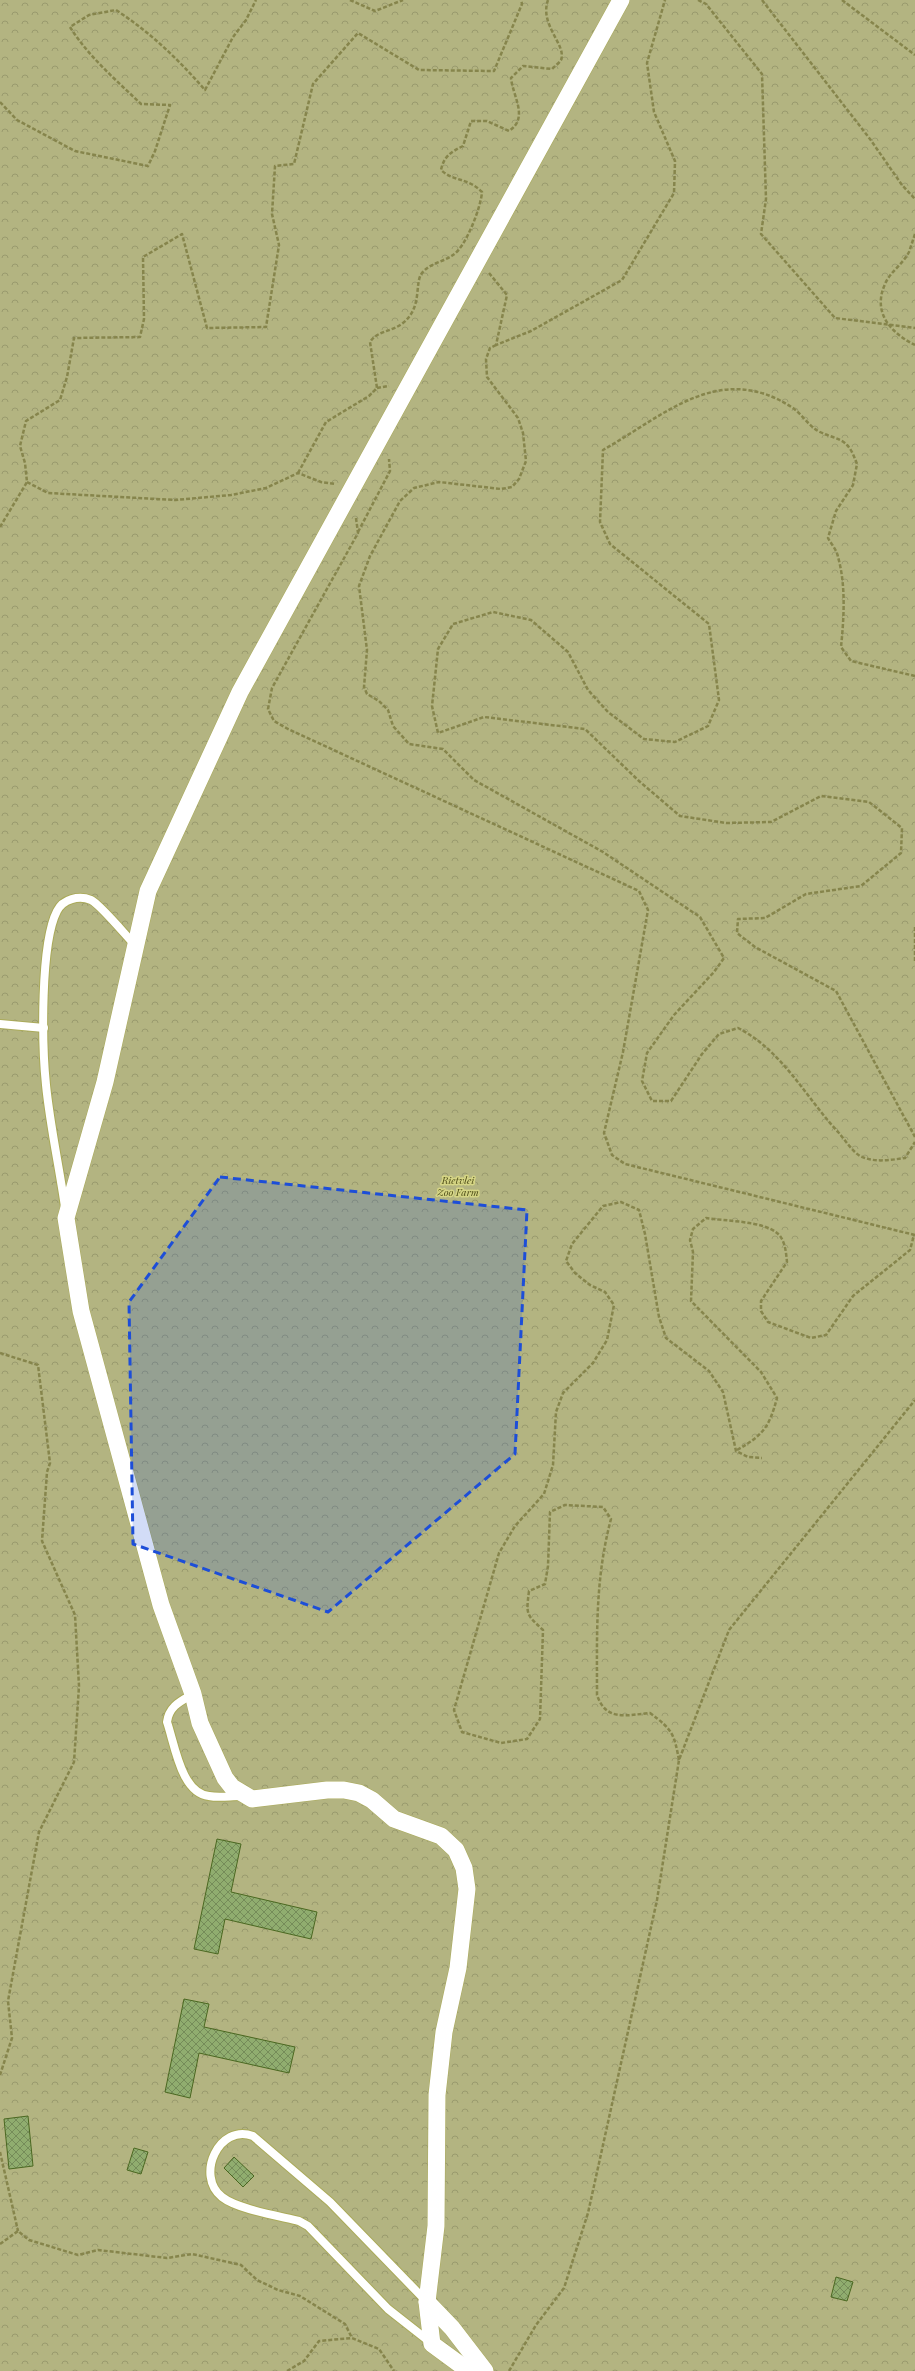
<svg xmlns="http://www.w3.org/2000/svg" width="915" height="2371" font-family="'Playfair Display',serif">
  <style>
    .park { fill: url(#park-crowns) }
    .building { fill: url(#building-cross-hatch); stroke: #4b6821 }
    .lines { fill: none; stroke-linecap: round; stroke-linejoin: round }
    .lane-casing { stroke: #aaaa5a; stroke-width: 10 }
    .street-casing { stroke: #aaaa5a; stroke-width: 18 }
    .path { stroke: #86854c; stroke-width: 2.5; stroke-dasharray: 4 2; stroke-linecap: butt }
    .lane { stroke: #fff; stroke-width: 8 }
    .street { stroke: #fff; stroke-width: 17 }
    .marked { fill: #1d4ed8; fill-opacity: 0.2; stroke: #1d4ed8; stroke-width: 3; stroke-dasharray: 8 5; stroke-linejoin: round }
    .labels { text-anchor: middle; stroke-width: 3; stroke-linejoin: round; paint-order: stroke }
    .park-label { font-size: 10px; font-style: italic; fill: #4e4d19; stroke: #d6d685 }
  </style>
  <defs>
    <pattern id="park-crowns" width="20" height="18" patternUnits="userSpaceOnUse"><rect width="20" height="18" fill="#b3b481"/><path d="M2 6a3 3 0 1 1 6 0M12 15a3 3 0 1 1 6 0" fill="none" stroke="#999a6e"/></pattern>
    <pattern id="building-cross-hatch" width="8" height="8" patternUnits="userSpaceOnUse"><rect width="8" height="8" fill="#90ad6f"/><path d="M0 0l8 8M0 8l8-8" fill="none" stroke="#758c59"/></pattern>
  </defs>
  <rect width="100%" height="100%" fill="#d6d685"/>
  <rect class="park" x="0" y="0" width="915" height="2371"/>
  <g class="building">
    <path d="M 217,1839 L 241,1844 L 231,1892 L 317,1912 L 311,1939 L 225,1919 L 218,1954 L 194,1949 Z"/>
    <path d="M 184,1999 L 209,2004 L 204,2027 L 295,2047 L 289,2073 L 199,2053 L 190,2098 L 165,2092 Z"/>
    <path d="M 28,2116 L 33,2166 L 9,2169 L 4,2119 Z"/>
    <path d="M 134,2148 L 148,2152 L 141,2174 L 127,2170 Z"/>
    <path d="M 234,2157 L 254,2176 L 243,2187 L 224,2168 Z"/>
    <path d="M 836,2277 L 853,2282 L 847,2301 L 831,2297 Z"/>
  </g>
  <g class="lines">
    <defs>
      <g id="lane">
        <path d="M 0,1024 L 44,1028"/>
        <path d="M 65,1207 C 59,1166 50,1125 46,1085 C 42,1046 40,944 57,911 C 63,899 79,895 91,900 C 100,904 127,937 136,946"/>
        <path d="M 193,1694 C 181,1701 169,1706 167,1722 C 175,1745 181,1793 209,1796 C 219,1798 230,1796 240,1796"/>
        <path d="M 427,2302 L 330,2202 L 253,2136 C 219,2123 195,2176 222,2197 C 237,2209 279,2216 299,2221 L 308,2226 L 388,2309 L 430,2342"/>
      </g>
      <g id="street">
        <path d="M 427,2302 L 452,2328 L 485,2371"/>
        <path d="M 469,2371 L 432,2344 L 427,2302 L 436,2226 L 437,2095 L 444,2032 L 458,1968 L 467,1889 L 464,1868 L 456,1850 L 441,1836 L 394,1819 L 372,1800 L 359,1793 L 344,1790 L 327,1790 L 252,1799 L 232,1787 L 225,1778 L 200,1723 L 193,1694 L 161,1605 L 81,1311 L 66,1218 L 105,1082 L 148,891 L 240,692 L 621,0"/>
      </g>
    </defs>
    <use href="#lane" class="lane-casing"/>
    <use href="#street" class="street-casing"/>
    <g class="path">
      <path d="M 350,0 L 375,11 L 403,0"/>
      <path d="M 698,0 L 706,4 L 762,74 L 766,199 L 761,234 L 835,318 L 915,328"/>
      <path d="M 762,0 L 870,139 L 902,185 L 915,199"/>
      <path d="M 842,0 L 915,55"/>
      <path d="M 0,102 L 17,120 L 75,151 L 148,166 L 155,151 L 170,105 L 141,104 C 116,80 88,56 70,27 L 89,15 L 116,10 C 151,33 178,59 205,90 L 233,37 L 246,20 L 256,0"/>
      <path d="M 915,234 C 913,240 911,246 909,252 C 903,264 890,272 885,284 C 872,313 891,333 915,345"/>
      <path d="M 489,273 L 507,295 L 496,345 L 531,331 L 622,280 L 674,193 L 675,161 L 654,112 L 647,63 L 665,0"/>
      <path d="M 496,345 L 490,348 L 486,359 L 487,377 L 518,418 L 523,433 L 526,461 L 519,479 L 512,487 L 501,489 L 439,482 L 414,488 L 400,501 L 370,556 L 359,586 L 367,650 L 364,687 L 367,694 L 379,701 L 388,710 L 393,726 L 409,744 L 443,749 L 474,780 L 603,852 L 700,917 L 724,958 L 714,972 L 674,1015 L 647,1053 L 642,1081 L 652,1101 L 671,1101 L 702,1054 L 719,1034 L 738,1028 C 783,1051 806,1098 839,1133 C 845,1140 852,1151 860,1156 C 874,1163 890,1160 905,1158 L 915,1142"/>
      <path d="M 377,388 L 389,386"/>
      <path d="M 298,473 L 326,422 L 369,396 L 377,388 L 370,342 C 378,330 392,332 403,323 C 423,307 414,283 422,273 C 430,263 443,262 453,255 C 466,247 481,207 482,192 C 467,177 454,182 441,170 C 444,156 451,152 463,146 L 471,121 L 487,121 L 509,131 C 529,118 513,97 511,78 L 523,66 L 552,69 C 555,66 559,63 561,60 C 567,45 539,25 548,0"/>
      <path d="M 27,482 L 48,493 L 175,500 L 231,495 L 266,488 L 298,473 L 321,482 L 336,484"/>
      <path d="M 356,518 L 358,533 L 272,688 L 268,709 L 274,721 L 288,729 L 639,891 L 648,910 L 623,1052 L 604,1133 L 612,1155 L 625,1164 L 915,1235"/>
      <path d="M 0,527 L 27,482 L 25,463 L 20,446 L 26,421 L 60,400 L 67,377 L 74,338 L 140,337 L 144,319 L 143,257 L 182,234 L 207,328 L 266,327 L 279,245 L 272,214 L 275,166 L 294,164 L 313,84 L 358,33 L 419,70 L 494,71 L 522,4 L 521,0"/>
      <path d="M 358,532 L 390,471 L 389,459"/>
      <path d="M 915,676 L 851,661 L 841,647 C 844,618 846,585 838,557 C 837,550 831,544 828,538 L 836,511 L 853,485 L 857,464 C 855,459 852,450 847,445 C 840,437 824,436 815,429 C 807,423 801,414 793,408 C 720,360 665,415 603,450 L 600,522 L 610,544 L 709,624 L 719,700 L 708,726 L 675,742 L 644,739 L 608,712 L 588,690 L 568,652 L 531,620 L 493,612 L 453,624 L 438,649 L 432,706 L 438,733 L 484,717 L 585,729 L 639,781 L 680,816 L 726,823 L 771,822 L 821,796 L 869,802 L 902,828 L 901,853 L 861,886 L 806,894 L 765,918 L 738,919 L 737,933 L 755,947 L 836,991 L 915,1137"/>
      <path d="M 915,927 L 915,961"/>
      <path d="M 0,1353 L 38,1365 L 50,1463 L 47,1472 L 42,1541 L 75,1615 L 79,1686 L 74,1762 L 39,1832 L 8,2001 L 12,2038 L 0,2075"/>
      <path d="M 737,1450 C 763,1435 769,1428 777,1398 L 761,1372 L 691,1301 L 693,1252 L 690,1240 L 693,1229 L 706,1218 C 725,1221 763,1221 777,1233 C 785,1239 786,1252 787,1262 L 761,1301 L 761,1311 L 768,1322 L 811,1338 L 826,1335 L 853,1296 L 910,1250 L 914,1235"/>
      <path d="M 679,1760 C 674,1734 673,1730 650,1713 C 627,1715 606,1722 597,1695 C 597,1634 595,1579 611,1519 L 603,1507 L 565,1505 L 550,1512 L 548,1566 L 545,1584 L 529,1591 C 526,1615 526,1614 543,1630 L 540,1719 L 527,1739 L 501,1743 L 462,1732 L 454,1710 L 499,1553 L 515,1526 L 544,1494 L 553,1465 L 556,1412 L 563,1393 L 593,1363 L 607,1340 L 614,1305 L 605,1292 L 590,1285 L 575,1273 L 566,1261 L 572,1244 L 603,1206 L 621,1202 L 639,1210 L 645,1234 L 659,1317 L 666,1338 L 709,1371 L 723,1392 L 736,1451 L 748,1457 L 762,1458"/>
      <path d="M 0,2152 L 18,2231"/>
      <path d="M 0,2244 L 18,2231 L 29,2240 L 78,2255 L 98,2250 L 167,2258 L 192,2254 L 241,2265 L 257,2280 L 278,2290 L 300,2296 L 345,2324 L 352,2338"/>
      <path d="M 287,2371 L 304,2361 L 319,2341 L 352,2338 L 379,2349 L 394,2371"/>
      <path d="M 509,2371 L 536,2325 L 564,2288 L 588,2213 L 657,1900 L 679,1760 L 729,1630 L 915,1400"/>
    </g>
    <use href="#lane" class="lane"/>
    <use href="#street" class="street"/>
  </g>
  <path class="marked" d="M 220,1177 L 527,1210 L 515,1454 L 328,1612 L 133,1544 L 129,1302 Z"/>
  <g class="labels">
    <g class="park-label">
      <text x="458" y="1184">Rietvlei<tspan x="458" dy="12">Zoo Farm</tspan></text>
    </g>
  </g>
</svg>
